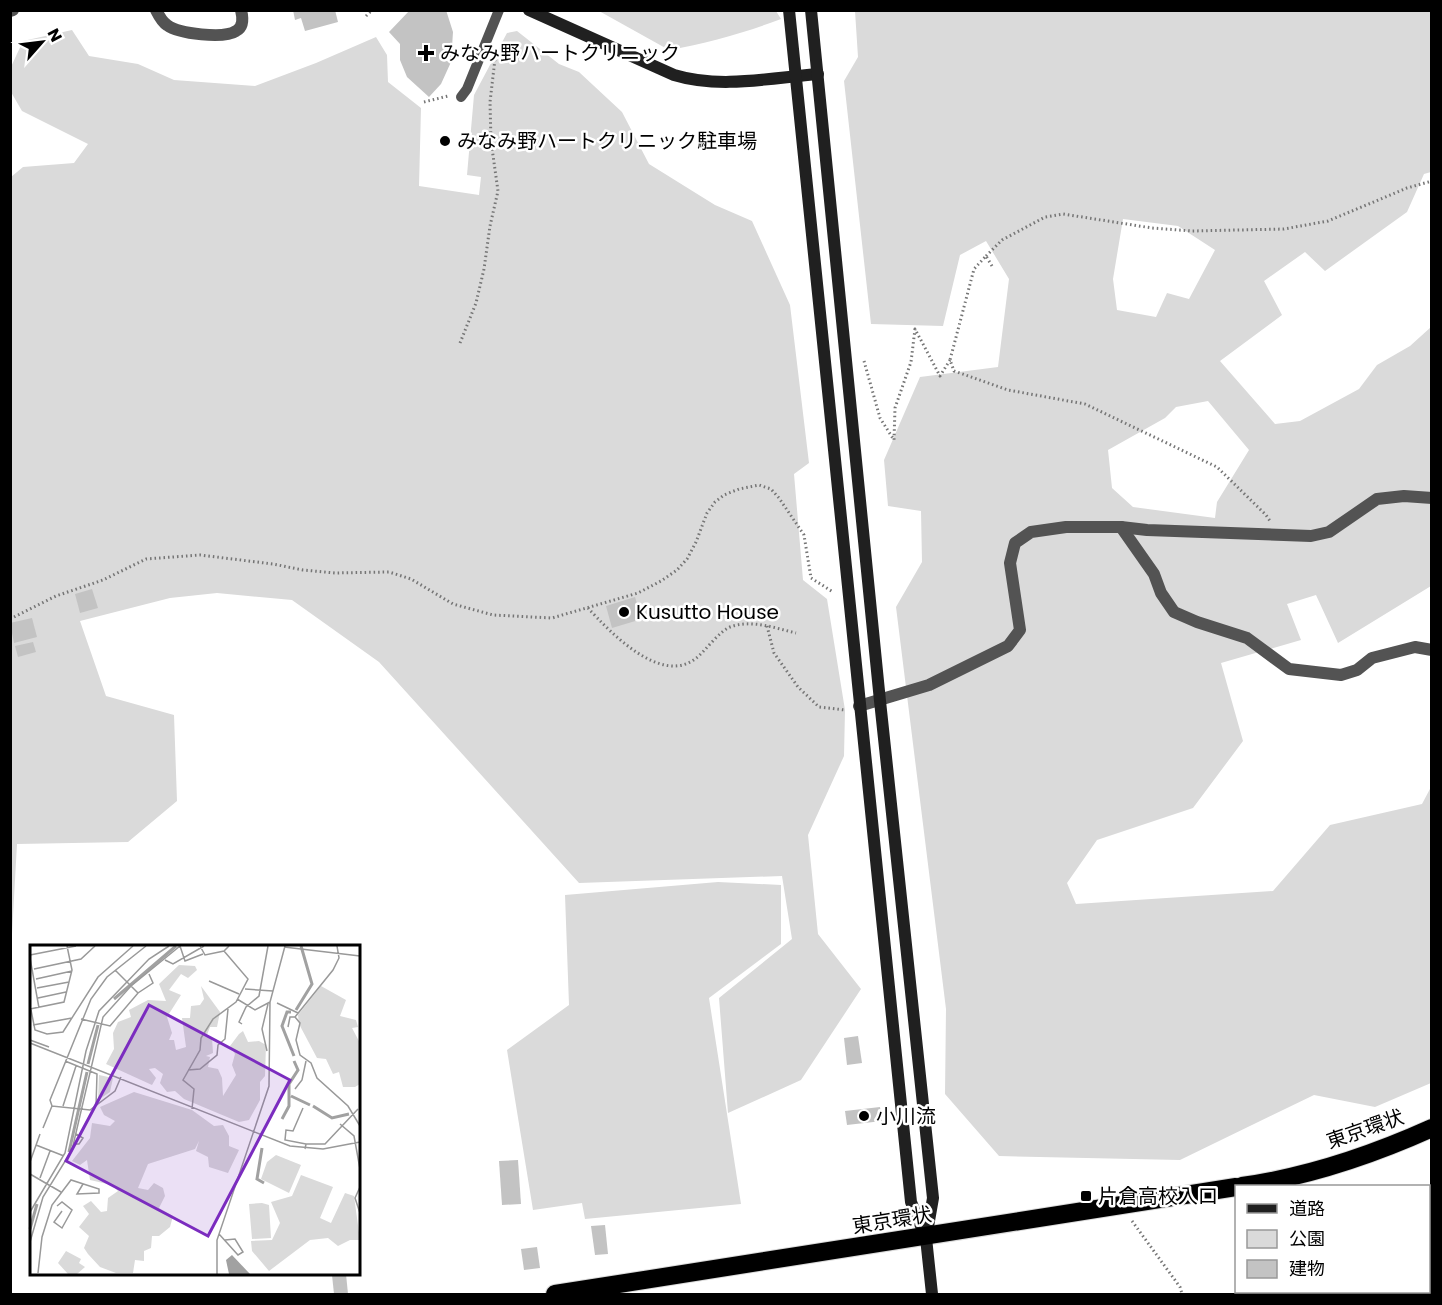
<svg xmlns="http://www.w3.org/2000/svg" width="1442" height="1305" font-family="Poppins,'Noto Sans JP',sans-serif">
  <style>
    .green { fill: #dadada; fill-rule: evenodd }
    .building { fill: #c3c3c3 }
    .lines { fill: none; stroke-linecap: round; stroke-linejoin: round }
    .highway-casing { stroke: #dbdbdb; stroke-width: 20 }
    .path { stroke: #757575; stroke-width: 3; stroke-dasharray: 1.5 3; stroke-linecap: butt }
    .lane { stroke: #535353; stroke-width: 10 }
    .street { stroke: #535353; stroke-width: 12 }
    .secondary { stroke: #202020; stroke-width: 12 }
    .highway { stroke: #000; stroke-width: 18 }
    .poi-dot { fill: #000; stroke: #fff; stroke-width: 2 }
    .labels { text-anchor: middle; stroke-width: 5; stroke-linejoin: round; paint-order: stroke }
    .poi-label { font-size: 20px; fill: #000; stroke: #fff; text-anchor: start }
    .street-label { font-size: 20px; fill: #000; stroke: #fff }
    .inset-river { fill: none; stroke: #a1a1a1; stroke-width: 3 }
    .inset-road { fill: none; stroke: #999; stroke-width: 1.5 }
    .view { fill: #7b2cbf; fill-opacity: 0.15; stroke: #7b2cbf; stroke-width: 3 }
    .inset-edge { fill: none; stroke: #000; stroke-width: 3 }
  </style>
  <rect width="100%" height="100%" fill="#fff"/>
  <g class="green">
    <path d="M 776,11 L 781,19 C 744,33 708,43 669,50 L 599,11 Z"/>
    <path d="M 855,11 L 1431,11 L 1431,172 L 1424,174 L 1407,212 L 1325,271 L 1305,252 L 1264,281 L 1282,315 L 1220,361 L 1275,424 L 1300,421 L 1359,389 L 1377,365 L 1410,346 L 1431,327 L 1431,586 L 1338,643 L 1316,595 L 1287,604 L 1301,640 L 1221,663 L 1243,741 L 1193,808 L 1097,840 L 1067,883 L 1076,904 L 1273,891 L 1330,825 L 1422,804 L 1431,787 L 1431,1083 L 1375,1107 L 1314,1095 L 1180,1160 L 999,1156 L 945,1094 L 946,1009 L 896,607 L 922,562 L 921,511 L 888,506 L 884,460 L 920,377 L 998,367 L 1009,279 L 986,241 L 960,255 L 943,326 L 871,324 L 844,81 L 858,57 ZM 1123,219 L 1178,226 L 1215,250 L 1189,299 L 1167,293 L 1156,317 L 1117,310 L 1113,279 ZM 1208,401 L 1249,450 L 1217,502 L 1215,518 L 1133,507 L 1112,488 L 1108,450 L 1165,418 L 1176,407 Z"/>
    <path d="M 72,30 L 89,56 L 138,64 L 174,80 L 255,86 L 316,63 L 376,37 L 387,55 L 388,82 L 421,108 L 419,186 L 479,195 L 481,177 L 467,175 L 474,95 L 507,33 L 517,31 L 559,64 L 579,72 L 622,112 L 649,164 L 715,205 L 752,221 L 790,305 L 809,463 L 794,474 L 803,580 L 827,599 L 845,710 L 844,756 L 808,835 L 818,934 L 861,989 L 801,1080 L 728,1113 L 719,998 L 792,939 L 782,876 L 579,883 L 379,662 L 292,600 L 217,593 L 170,598 L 80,621 L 106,696 L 174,715 L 177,801 L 128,842 L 17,844 L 11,952 L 11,177 L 23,167 L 74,163 L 88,144 L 22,111 L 11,92 L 10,69 L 23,41 Z"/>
    <path d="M 718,882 L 781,885 L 781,944 L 709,998 L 741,1204 L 585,1219 L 582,1203 L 533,1210 L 507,1050 L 569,1005 L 565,895 Z"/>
  </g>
  <g class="building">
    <path d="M 293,10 L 335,10 L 338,22 L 305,31 L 301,18 L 295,20 Z"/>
    <path d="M 410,10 L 446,10 L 453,32 L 451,62 L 441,84 L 429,97 L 407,77 L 400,60 L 400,44 L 389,32 Z"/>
    <path d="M 92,589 L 98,608 L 80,613 L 75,594 Z"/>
    <path d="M 635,597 L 642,619 L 612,628 L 606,606 Z"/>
    <path d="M 32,618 L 37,637 L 14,643 L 10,623 Z"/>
    <path d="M 33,642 L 36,652 L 18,657 L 15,646 Z"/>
    <path d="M 858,1036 L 862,1063 L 847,1065 L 844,1038 Z"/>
    <path d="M 880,1107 L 882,1121 L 847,1125 L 845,1111 Z"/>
    <path d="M 518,1160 L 521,1204 L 502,1205 L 499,1161 Z"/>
    <path d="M 605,1225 L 608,1254 L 595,1255 L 591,1226 Z"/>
    <path d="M 537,1247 L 540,1268 L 524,1270 L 521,1249 Z"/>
    <path d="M 346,1274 L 348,1294 L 334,1294 L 332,1275 Z"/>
  </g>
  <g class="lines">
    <defs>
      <g id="highway">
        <path d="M 1242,1186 C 1306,1177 1372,1155 1432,1128"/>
        <path d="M 555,1294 L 1236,1187"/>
      </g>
    </defs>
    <use href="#highway" class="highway-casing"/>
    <g class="path">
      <path d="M 366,16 L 372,10"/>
      <path d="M 424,102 L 448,96"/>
      <path d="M 986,256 L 1002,240 L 1045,217 L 1063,214 L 1152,228 L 1192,231 L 1284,229 L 1328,221 L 1407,188 L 1432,181"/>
      <path d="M 992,266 L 986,256 L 974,269 L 950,360 L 954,371 L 1008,390 L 1085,404 L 1217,467 L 1266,515 L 1270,521"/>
      <path d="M 460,343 L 476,303 L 484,269 L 490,226 L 498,191 L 491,141 L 490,102 L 495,59"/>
      <path d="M 864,361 L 880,418 L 894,440 L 895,408 L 911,362 L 915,329 L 940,376 L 950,360"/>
      <path d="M 588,608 C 610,632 660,685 695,659 C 706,651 720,629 733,626 C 754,620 775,628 796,633"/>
      <path d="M 10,619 L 56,596 L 103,580 L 146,559 L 200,555 L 273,564 L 303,570 L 335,573 L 389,572 L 411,579 L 453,604 L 493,615 L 552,618 L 638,593 L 661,581 L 677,570 L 687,559 L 696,542 L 707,513 L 715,502 L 724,495 L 739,489 L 759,485 L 771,489 L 779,498 L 804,535 L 811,578 L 833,592"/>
      <path d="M 767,626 L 774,653 L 798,687 L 819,707 L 845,710"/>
      <path d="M 1355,1185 L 1355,1186"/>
      <path d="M 1132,1221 L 1180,1287 L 1182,1294"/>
      <path d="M 1324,1294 L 1328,1292"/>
    </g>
    <path class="lane" d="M 461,97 L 467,89 L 499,10"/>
    <g class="street">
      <path d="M 156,10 C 159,16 162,22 167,25 C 179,34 224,39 236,31 C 244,27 243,18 241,10"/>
      <path d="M 10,11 L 13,10"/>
      <path d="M 1121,527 L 1154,574 L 1161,593 L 1174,612 L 1197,622 L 1247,638 L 1289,669 L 1341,675 L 1357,670 L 1372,658 L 1415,647 L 1432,650"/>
      <path d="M 859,706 L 929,685 L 1008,646 L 1020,630 L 1010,563 L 1015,543 L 1031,532 L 1066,527 L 1121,527 L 1147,530 L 1311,536 L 1329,532 L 1377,499 L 1404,496 L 1432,498"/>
    </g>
    <g class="secondary">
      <path d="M 529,10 L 674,75 C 720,89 770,78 818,74"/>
      <path d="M 789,10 L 911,1202 L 926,1238 L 932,1294"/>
      <path d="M 811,10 L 880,701 L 933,1198 L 926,1238"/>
    </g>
    <use href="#highway" class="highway"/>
  </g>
  <g class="poi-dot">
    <path d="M423 44h6v6h6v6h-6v6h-6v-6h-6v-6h6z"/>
    <circle cx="445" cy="141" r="6"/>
    <circle cx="624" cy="612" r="6"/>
    <circle cx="864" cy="1116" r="6"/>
    <rect x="1080" y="1190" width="12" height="12" rx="3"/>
  </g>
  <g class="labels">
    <g class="poi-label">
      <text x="440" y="60">みなみ野ハートクリニック</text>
      <text x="457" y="148">みなみ野ハートクリニック駐車場</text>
      <text x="636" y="619">Kusutto House</text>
      <text x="876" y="1123">小川流</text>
      <text x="1098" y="1203">片倉高校入口</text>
    </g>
    <g class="street-label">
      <text transform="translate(1365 1129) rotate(-19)" y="7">東京環状</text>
      <text transform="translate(892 1220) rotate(-9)" y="7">東京環状</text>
    </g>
  </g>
  <g transform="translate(30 945)">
    <rect width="330" height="330" fill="#fff"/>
    <path d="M 149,20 L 165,21 L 167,25 L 158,33 L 151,29 L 139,45 L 151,50 L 137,72 L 142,88 L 139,95 L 144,95 L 146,105 L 156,102 L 152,73 L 160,73 L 161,61 L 170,60 L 174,54 L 171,41 L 190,67 L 187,82 L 180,82 L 177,90 L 182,93 L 183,108 L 176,111 L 180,112 L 178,122 L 188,124 L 192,133 L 193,151 L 206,130 L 202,120 L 205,109 L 200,101 L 209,89 L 213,86 L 218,97 L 229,96 L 236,100 L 235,131 L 230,137 L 230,155 L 219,175 L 209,177 L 154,154 L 145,146 L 137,147 L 130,138 L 133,129 L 125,123 L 119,124 L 126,133 L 122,140 L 76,119 L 84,104 L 83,88 L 88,77 L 101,72 L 99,65 L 118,55 L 136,56 L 129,39 ZM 291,41 L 316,55 L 310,71 L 326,75 L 328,82 L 322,83 L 330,98 L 330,139 L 325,142 L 313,142 L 309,127 L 303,129 L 296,114 L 287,113 L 269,79 L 268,70 ZM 69,130 L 83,133 L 80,147 L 68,155 ZM 104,147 L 162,165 L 184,181 L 193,180 L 199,191 L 199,201 L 209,205 L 198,228 L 179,222 L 178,212 L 166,206 L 169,196 L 165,204 L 118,219 L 108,243 L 118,245 L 124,238 L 133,243 L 135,251 L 129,263 L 143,271 L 140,282 L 129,291 L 122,291 L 121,303 L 114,306 L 114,316 L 105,315 L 103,328 L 86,328 L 70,322 L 58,309 L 54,303 L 59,291 L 49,282 L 59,269 L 53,261 L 61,256 L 71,267 L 77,266 L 78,253 L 88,246 L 82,240 L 60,235 L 57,215 L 50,220 L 42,216 L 60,193 L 62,178 L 80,181 L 85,176 L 74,170 L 70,162 ZM 246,210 L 271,220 L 259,248 L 231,234 L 237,217 ZM 271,230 L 303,242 L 290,273 L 301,278 L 315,248 L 324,251 L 330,295 L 320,295 L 308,301 L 298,293 L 280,295 L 239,326 L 222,306 L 221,296 L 242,295 L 250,278 L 241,257 L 262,251 ZM 232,258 L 239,260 L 241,293 L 222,294 L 219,259 ZM 36,306 L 51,314 L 49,318 L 55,322 L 47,329 L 38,329 L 28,318 Z" fill="#dadada"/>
    <path d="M 202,310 L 220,329 L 199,329 L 196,315 Z" fill="#a1a1a1"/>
    <path class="inset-river" d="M 84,54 L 146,1M 266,65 L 282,39 L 271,1M 261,67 L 257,67 L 252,81 L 264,111M 58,119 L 68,80M 261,151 L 280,160M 283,161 L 302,173 L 319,169M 252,174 L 259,161 L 259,139 L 268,125 L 264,116M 232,203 L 227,234 L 234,238M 39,207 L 57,127M 0,284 L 7,259"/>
    <path class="inset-road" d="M 150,1 L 155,16 L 173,9M 170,1 L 175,10 L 194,6 L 199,1M 254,2 L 330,11M 0,10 L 46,1M 0,13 L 9,63M 135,15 L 143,19 L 174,1M 4,24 L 51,14 L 65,1M 85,25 L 108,48M 6,34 L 42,26M 179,36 L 209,49M 7,43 L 39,37M 215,44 L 243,46M 8,53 L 36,47M 207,54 L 225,65 L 240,57M 247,58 L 268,68M 0,64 L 34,57 L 42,25 L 37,1M 1,65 L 5,85 L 17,89 L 33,87 L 68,32 L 103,1M 265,72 L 270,78 L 266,95 L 270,110 L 281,118 L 287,133 L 318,161 L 330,181M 51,74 L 80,81 L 108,48 L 123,38 L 119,29M 212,79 L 209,77 L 216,62 L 229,51 L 238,1M 3,80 L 42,73M 258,82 L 260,72 L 265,72 L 303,25 L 309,13 L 307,1M 0,95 L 19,102M 0,98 L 260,201 L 293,204 L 330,197M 237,106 L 232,84 L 238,59M 35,116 L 67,129 L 66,161M 158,125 L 170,124 L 187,110 L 188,100 L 195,94 L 198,64M 265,144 L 272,135 L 276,116M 22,161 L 20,155 L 61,54 L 77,32 L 116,1M 33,161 L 46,121M 273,163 L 263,186 L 256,185 L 255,195 L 276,199M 162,164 L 164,144 L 153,135 L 170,105 L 171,93 L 183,74 L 206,57 L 218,34 L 194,6M 310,179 L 324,191 L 330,224M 13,183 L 22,161 L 60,165 L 85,146 L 91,132M 44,199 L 49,199 L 53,193 L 46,189M 6,200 L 34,211M 275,204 L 276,199 L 295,199 L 328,164M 0,217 L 10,189M 0,229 L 31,247M 10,233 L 20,206M 330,242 L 325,253 L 330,268M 27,261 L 32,257 L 42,265 L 32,283 L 24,277 L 32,266M 0,267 L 35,208 L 56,106 L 69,66 L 119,14 L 139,1M 189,289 L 208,310 L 213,307 L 205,294 L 195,295M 0,297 L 13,252 L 42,205 L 73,72 L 101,41 L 150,1M 8,328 L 12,292 L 22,260 L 41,235 L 69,244 L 69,248 L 47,249 L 53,239M 187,329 L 187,295 L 239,141 L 240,57 L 255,1"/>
    <path class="view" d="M 119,60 L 260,135 L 178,291 L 36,216 Z"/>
    <rect width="330" height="330" class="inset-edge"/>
  </g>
  <rect width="1442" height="1305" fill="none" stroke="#000000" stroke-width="24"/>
  <rect x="1235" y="1185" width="195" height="108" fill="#ffffff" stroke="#999999" stroke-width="1.5"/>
  <rect x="1247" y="1204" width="30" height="9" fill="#202020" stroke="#999999" stroke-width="1.5"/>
  <text x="1289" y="1215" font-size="18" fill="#000000">道路</text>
  <rect x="1247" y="1230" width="30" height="18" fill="#dadada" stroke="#999999" stroke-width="1.5"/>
  <text x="1289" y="1245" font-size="18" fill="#000000">公園</text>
  <rect x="1247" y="1260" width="30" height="18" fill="#c3c3c3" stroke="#999999" stroke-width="1.5"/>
  <text x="1289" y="1275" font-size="18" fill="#000000">建物</text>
  <g transform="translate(42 42) rotate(62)" stroke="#ffffff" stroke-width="4.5" paint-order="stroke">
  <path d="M0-4.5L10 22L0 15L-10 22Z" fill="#000000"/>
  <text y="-9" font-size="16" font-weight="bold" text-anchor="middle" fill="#000000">N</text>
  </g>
</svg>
